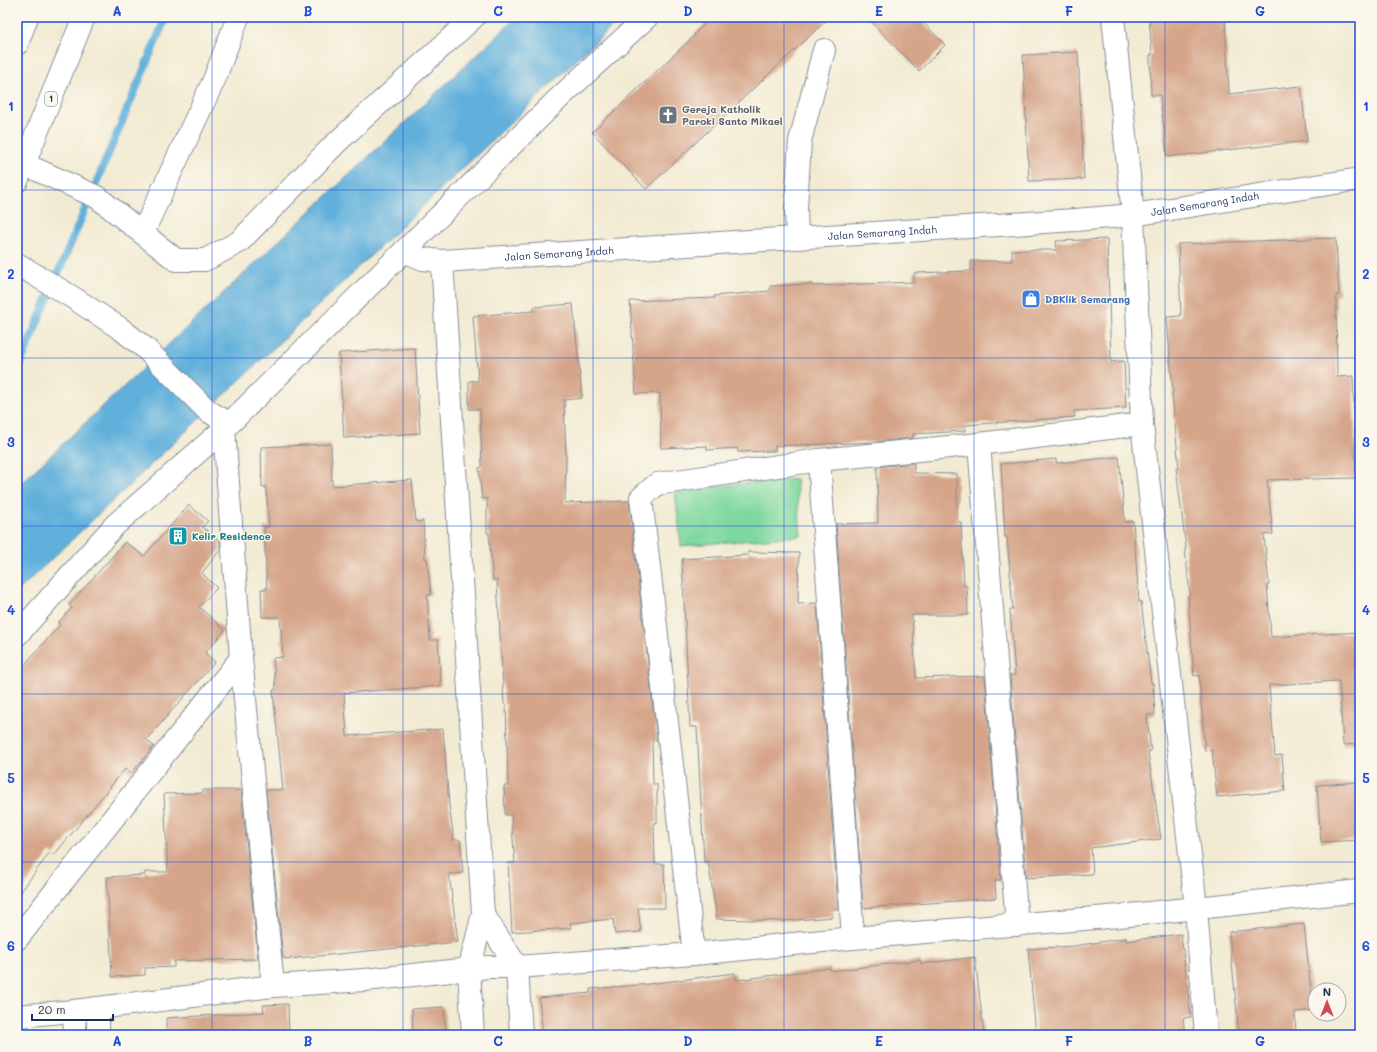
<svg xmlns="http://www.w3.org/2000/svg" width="1377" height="1052" font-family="Mali,sans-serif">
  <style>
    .green { fill: #7ed89f; stroke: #4c847e }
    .water { fill: #61b0db; stroke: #3e709c }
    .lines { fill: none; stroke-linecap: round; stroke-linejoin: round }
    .stream { stroke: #61b0db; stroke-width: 8 }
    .building { fill: #d5a489 }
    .minor-casing { stroke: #868d98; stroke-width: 24 }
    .highway-casing { stroke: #868d98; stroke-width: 24 }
    .minor { stroke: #fff; stroke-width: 22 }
    .highway { stroke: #fff; stroke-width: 22 }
    .grid { fill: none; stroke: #1d4ed8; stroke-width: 1; stroke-opacity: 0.55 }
    .labels { text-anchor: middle; stroke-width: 3; stroke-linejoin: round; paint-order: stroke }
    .shield { fill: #fbf7ec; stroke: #5e6b89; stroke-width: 1 }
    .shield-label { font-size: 9px; font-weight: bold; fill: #1b2f5e }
    .worship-label { font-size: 10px; font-weight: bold; fill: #5b616d; stroke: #fbf7ec; text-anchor: start }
    .street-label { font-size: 10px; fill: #1b2f5e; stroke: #fbf7ec }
    .shop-label { font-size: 10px; font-weight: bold; fill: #366cbe; stroke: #fbf7ec; text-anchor: start }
    .culture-label { font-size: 10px; font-weight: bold; fill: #0d838f; stroke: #fbf7ec; text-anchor: start }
    .neatline { fill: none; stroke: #1d4ed8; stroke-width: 1.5 }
    .grid-label { font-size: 13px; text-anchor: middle; font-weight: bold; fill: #1d4ed8 }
  </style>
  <rect width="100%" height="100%" fill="#fbf7ec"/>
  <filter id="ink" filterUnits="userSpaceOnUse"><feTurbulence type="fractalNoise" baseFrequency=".025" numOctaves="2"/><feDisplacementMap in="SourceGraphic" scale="8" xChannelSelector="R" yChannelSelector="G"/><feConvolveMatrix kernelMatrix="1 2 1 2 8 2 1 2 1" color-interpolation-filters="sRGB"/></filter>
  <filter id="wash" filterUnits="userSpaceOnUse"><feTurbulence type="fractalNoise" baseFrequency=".012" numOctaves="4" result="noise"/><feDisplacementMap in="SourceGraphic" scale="16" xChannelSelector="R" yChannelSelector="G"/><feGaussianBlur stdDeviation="0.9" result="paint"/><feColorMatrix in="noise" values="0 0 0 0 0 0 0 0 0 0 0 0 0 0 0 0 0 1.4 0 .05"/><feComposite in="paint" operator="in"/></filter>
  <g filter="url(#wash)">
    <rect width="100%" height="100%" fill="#f2ebd3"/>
    <path class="green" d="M 796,479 L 801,536 L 681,546 L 675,490 Z"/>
    <path class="water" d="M 517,17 L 622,17 L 17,592 L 17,487 Z"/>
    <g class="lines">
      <path class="stream" d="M 17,371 L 166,17"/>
    </g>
    <g id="blocks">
      <g class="building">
        <path d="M 712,17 L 830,17 L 646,189 L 592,132 L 695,35 L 694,34 Z"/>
        <path d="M 867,17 L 918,17 L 945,45 L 919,71 Z"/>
        <path d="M 1149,17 L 1225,17 L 1229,94 L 1301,86 L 1307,141 L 1167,157 L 1160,95 L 1151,95 L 1150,55 L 1152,55 Z"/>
        <path d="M 1078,52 L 1084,179 L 1029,181 L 1023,55 Z"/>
        <path d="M 1336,238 L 1339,295 L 1336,295 L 1337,377 L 1353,376 L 1356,478 L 1267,480 L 1273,534 L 1264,535 L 1269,585 L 1267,585 L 1271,637 L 1360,632 L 1360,744 L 1343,745 L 1339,681 L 1269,685 L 1275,756 L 1282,755 L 1285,791 L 1217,797 L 1212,750 L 1205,751 L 1199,675 L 1194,676 L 1188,595 L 1190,595 L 1185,548 L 1186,548 L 1176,468 L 1179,468 L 1172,393 L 1173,393 L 1167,317 L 1181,316 L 1178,244 Z"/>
        <path d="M 1107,239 L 1111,362 L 1124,361 L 1126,408 L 1074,411 L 1075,417 L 965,425 L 965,431 L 913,434 L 913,438 L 877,442 L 775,446 L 775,451 L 738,452 L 737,448 L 707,450 L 707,446 L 661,448 L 660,393 L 636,394 L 630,301 L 715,298 L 714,296 L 770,291 L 770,286 L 812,284 L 812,286 L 914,282 L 914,273 L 971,271 L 971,261 L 1012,261 L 1012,250 L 1057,250 L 1056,241 Z"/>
        <path d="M 573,304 L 582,398 L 564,400 L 566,459 L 565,503 L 629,501 L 657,740 L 652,741 L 653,784 L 657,784 L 657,823 L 654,823 L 655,864 L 664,864 L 665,908 L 638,908 L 641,932 L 615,934 L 613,919 L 570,923 L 571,928 L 512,932 L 508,863 L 515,863 L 511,815 L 505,815 L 504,786 L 508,786 L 506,704 L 504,704 L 497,580 L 493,580 L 489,533 L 487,533 L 487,498 L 482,499 L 479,468 L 482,467 L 480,409 L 469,409 L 469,381 L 478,381 L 473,316 L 534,311 L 534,307 Z"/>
        <path d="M 415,348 L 420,433 L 344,438 L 339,353 Z"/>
        <path d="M 331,444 L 332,486 L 412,480 L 416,522 L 423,521 L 425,559 L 427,559 L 431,595 L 427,595 L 430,640 L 438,640 L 441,686 L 344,693 L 347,736 L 443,729 L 449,805 L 454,840 L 460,840 L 463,873 L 449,874 L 458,942 L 288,959 L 283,958 L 266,790 L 283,790 L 273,690 L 276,690 L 273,658 L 283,657 L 280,617 L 262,617 L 261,589 L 267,589 L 264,527 L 269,527 L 266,487 L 262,487 L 261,447 Z"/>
        <path d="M 1119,457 L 1125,522 L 1133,521 L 1139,602 L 1141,601 L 1151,683 L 1153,683 L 1155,715 L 1147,715 L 1151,751 L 1148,752 L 1161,839 L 1091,848 L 1093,874 L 1026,878 L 1010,675 L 1015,675 L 1010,610 L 1013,610 L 1007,537 L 1005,537 L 1001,464 L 1056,459 L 1056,463 Z"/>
        <path d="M 914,463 L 914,473 L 957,474 L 957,522 L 961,522 L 964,586 L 967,586 L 968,615 L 912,615 L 916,678 L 985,676 L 1001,880 L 995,880 L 996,898 L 863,908 L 836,524 L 878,523 L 877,467 Z"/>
        <path d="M 189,505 L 208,521 L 202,527 L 220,541 L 220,550 L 202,573 L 217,588 L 199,607 L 225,630 L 205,653 L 215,662 L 146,740 L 154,746 L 131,774 L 125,769 L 54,855 L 50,852 L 17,897 L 17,673 L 60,625 L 58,623 L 72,608 L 69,605 L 125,542 L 144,556 Z"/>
        <path d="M 748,552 L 799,553 L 798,604 L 817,603 L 838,909 L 832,909 L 833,917 L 784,921 L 717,919 L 708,861 L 704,862 L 697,727 L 690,727 L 682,559 L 748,555 Z"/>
        <path d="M 1360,782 L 1360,840 L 1321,842 L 1317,785 Z"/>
        <path d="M 203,790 L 241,790 L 258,959 L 174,961 L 174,967 L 145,968 L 145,975 L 112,977 L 107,877 L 145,875 L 145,872 L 168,872 L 164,794 L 203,793 Z"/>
        <path d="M 1304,924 L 1313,1010 L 1295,1012 L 1296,1035 L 1239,1035 L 1229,932 Z"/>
        <path d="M 1181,934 L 1191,1017 L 1183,1018 L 1185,1035 L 1036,1035 L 1028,949 L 1074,946 L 1126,938 L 1126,941 Z"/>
        <path d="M 975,957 L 984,1035 L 543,1035 L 539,998 L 590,993 L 590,989 L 640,985 L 735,973 L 736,980 L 830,968 L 831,971 L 920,960 L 921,964 Z"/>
        <path d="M 288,1004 L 289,1035 L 166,1035 L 166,1018 L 264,1012 L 263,1005 Z"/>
        <path d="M 444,1007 L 446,1035 L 413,1035 L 412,1009 Z"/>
      </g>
    </g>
  </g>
  <g filter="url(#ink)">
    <use href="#blocks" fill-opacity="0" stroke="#868d98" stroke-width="1"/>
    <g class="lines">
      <defs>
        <g id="minor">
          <path d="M 1113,17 L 1133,215 L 1142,424 L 1196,908 L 1206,1035"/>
          <path d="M 24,164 L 97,197 L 176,260 L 205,260 L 239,242 L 335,144 L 474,17"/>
          <path d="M 143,232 L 214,80 L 238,17"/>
          <path d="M 797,238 L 796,208 L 800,141 L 824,50"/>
          <path id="s1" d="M 404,251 L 423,259 L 442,261 L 1075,220 L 1133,215 L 1360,179"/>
          <path d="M 442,261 L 483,914 L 469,970 L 473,1035"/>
          <path d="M 17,264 L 72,297 L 121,329 L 145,348 L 208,411 L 229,423"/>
          <path d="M 224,429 L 241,658 L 273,986"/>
          <path d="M 979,444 L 1017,925"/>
          <path d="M 819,460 L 853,938"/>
          <path d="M 17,635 L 115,525 L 224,429 L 558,99 L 647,17"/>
          <path d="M 483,914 L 517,967 L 521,1035"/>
          <path d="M 17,939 L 241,658"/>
          <path d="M 694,954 L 641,498 L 657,484 L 819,460 L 979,444 L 1142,424"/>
          <path d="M 98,1008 L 98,1035"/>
          <path d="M 74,1011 L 75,1035"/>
          <path d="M 17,1016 L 74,1011 L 273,986 L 365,980 L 489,967 L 517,967 L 694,954 L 853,938 L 1120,916 L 1360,891"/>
        </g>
        <g id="highway">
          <path d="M 17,44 L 27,17"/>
          <path d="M 17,181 L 84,17"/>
        </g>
      </defs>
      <use href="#minor" class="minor-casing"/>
      <use href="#highway" class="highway-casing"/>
      <use href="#minor" class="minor"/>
      <use href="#highway" class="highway"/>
    </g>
  </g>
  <path class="grid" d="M 212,17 L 212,1035M 403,17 L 403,1035M 593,17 L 593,1035M 784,17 L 784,1035M 974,17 L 974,1035M 1165,17 L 1165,1035M 17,190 L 1360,190M 17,358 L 1360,358M 17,526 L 1360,526M 17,694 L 1360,694M 17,862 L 1360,862"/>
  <defs>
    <symbol id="church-square" viewBox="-11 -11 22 22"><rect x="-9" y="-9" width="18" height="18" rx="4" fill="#6b7280" stroke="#fbf7ec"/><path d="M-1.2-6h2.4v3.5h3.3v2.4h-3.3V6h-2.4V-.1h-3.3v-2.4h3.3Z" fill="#fff"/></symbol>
    <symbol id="shop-square" viewBox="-11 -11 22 22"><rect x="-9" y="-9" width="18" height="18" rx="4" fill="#3f7fe0" stroke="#fbf7ec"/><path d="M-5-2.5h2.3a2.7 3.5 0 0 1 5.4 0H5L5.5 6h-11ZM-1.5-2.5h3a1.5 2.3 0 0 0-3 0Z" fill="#fff"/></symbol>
    <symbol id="building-square" viewBox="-11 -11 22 22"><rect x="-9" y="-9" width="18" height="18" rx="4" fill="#0f9aa8" stroke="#fbf7ec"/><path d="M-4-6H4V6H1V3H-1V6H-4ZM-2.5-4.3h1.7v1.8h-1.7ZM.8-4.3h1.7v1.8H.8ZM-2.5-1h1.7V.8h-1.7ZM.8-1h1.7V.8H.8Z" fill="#fff"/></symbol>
  </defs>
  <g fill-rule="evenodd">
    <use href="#church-square" x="657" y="104" width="22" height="22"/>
    <use href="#shop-square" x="1020" y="288" width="22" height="22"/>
    <use href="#building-square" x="167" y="525" width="22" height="22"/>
  </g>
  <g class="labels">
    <rect class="shield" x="45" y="92" width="12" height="14" rx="3"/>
    <g class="shield-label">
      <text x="51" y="102">1</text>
    </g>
    <g class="worship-label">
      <text x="682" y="113">Gereja Katholik<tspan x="682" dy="12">Paroki Santo Mikael</tspan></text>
    </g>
    <g class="street-label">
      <text dy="4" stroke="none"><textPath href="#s1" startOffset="805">Jalan Semarang Indah</textPath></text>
      <text dy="4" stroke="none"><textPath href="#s1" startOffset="481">Jalan Semarang Indah</textPath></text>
      <text dy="4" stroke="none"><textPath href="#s1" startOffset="157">Jalan Semarang Indah</textPath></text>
    </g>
    <g class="shop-label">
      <text x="1045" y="303">DBKlik Semarang</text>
    </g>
    <g class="culture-label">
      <text x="192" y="540">Kelir Residence</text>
    </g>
  </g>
  <rect width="1377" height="1052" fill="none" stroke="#fbf7ec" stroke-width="44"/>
  <g transform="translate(1327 1002)"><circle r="19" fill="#fbf7ec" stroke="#a1a7b3"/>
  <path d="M0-3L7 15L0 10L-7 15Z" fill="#d1495b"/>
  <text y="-6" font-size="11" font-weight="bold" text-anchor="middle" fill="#1b2f5e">N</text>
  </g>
  <path d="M32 1014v6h81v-6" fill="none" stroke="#1b2f5e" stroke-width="2"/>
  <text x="38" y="1014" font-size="12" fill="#1b2f5e" stroke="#fbf7ec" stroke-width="3" paint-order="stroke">20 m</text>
  <rect x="22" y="22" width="1333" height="1008" class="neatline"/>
  <g class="grid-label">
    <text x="117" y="16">A</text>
    <text x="308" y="16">B</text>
    <text x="498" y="16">C</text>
    <text x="688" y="16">D</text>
    <text x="879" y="16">E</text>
    <text x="1069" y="16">F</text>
    <text x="1260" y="16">G</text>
    <text x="11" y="111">1</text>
    <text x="1366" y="111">1</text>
    <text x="11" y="279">2</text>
    <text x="1366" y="279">2</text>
    <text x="11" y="447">3</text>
    <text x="1366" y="447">3</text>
    <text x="11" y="615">4</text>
    <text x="1366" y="615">4</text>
    <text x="11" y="783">5</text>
    <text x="1366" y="783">5</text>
    <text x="11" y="951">6</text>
    <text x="1366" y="951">6</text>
    <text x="117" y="1046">A</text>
    <text x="308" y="1046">B</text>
    <text x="498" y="1046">C</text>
    <text x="688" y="1046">D</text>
    <text x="879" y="1046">E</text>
    <text x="1069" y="1046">F</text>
    <text x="1260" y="1046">G</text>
  </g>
</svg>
